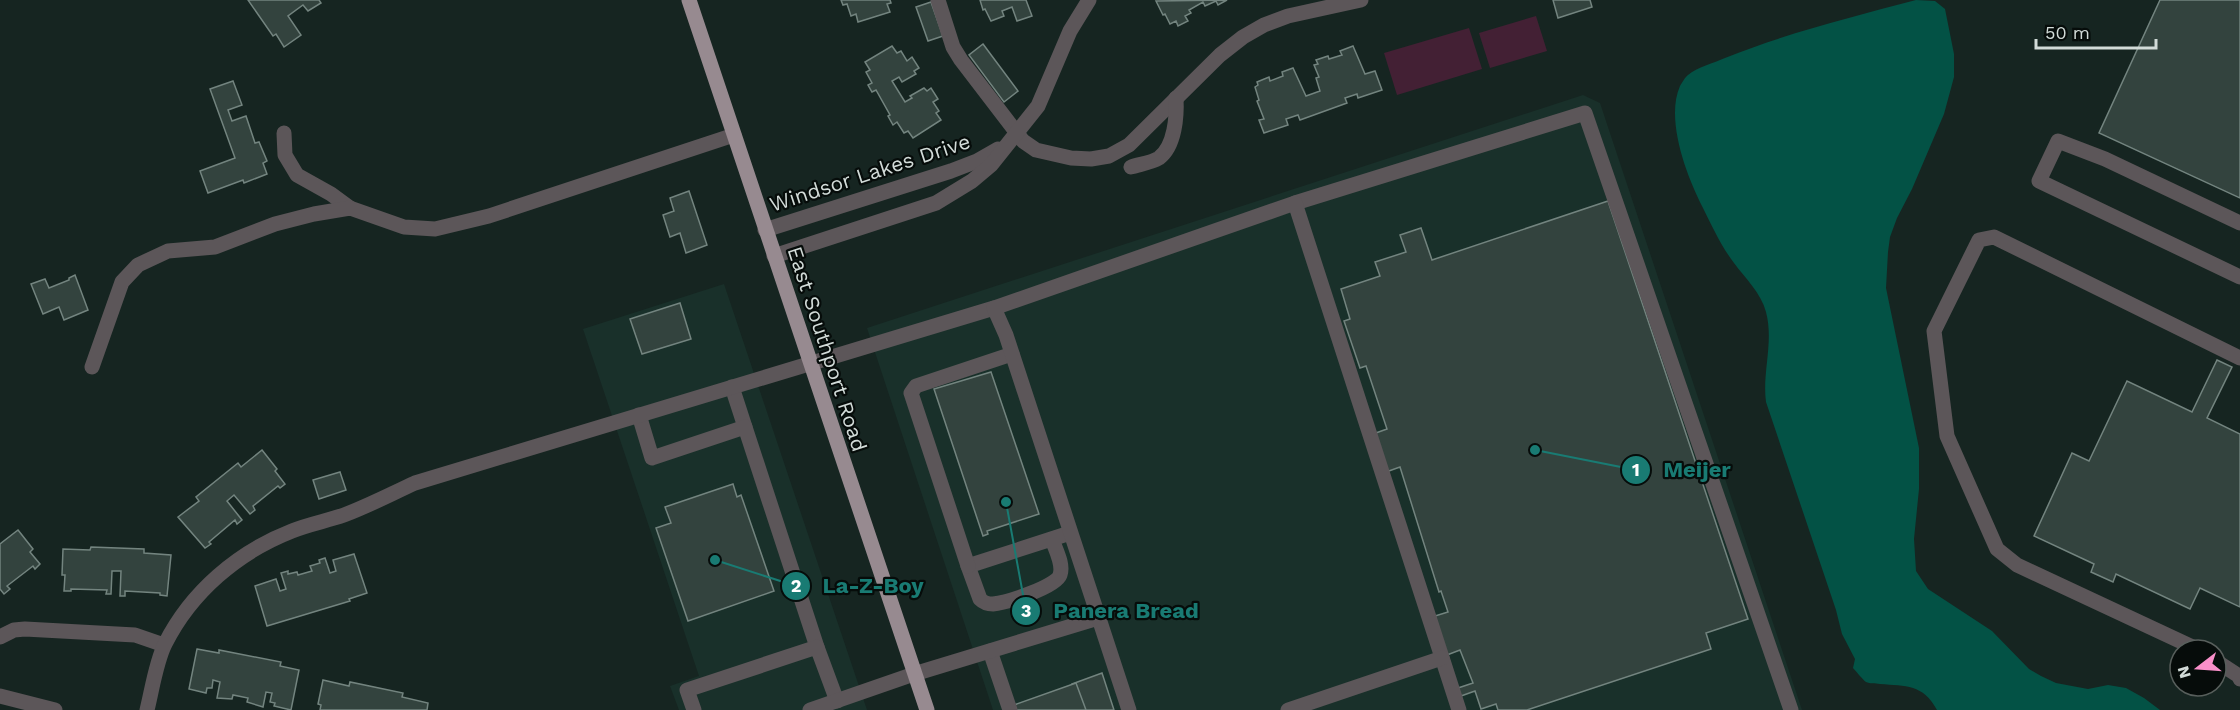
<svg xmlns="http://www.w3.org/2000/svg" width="2240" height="710" font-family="'Work Sans',sans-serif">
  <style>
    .built { fill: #19302a }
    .green { fill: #432034 }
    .water { fill: #035245 }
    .building { fill: #33433e; stroke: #73847f; stroke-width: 1.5 }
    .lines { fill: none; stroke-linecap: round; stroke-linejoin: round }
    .minor { stroke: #5c5659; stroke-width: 15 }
    .major { stroke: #978a90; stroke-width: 15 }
    .labels { text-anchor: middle; stroke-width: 4.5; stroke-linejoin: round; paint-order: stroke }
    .street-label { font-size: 21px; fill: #d2dbd8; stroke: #060c0a }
    .leader { fill: none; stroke: #197b73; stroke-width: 2 }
    .callout-dot { fill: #197b73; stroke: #060c0a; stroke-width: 2 }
    .mark-label { font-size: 18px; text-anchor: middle; font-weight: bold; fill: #fff }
    .callout-label { font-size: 22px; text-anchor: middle; font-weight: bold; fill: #197b73; stroke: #060c0a; stroke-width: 4.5; stroke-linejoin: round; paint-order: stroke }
  </style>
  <rect width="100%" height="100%" fill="#162521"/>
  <g class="built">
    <path d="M 1583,95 L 1600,103 L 1802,710 L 993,710 L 867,328 Z"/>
    <path d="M 724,284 L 867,710 L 679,710 L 670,686 L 699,676 L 583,329 Z"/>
  </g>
  <g class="green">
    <path d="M 1536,16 L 1547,51 L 1490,68 L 1479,33 Z"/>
    <path d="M 1469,28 L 1482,69 L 1397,95 L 1384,53 Z"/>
  </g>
  <path class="water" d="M 1916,0 L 1935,1 L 1945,9 L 1954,54 L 1954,77 L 1944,114 L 1912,189 L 1897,218 L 1890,237 L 1888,252 L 1886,288 L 1919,448 L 1919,489 L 1914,539 L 1916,571 L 1928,589 L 1992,631 L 2029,669 L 2041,676 L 2056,683 L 2088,689 L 2108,685 L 2126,688 L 2144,698 L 2160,710 L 1937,710 C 1923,684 1906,686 1880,684 C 1875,683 1870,684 1866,682 C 1862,679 1857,672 1853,668 L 1855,659 L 1842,634 L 1836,610 L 1766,402 C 1762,373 1774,342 1766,312 C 1761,293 1745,278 1734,263 C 1721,246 1712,226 1703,208 C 1687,177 1665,120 1680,86 C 1682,83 1685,77 1688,75 C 1697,67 1714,63 1725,58 C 1787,33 1852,17 1916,0 Z"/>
  <g class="building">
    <path d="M 248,0 L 319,0 L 321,3 L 308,11 L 303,5 L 288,16 L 301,35 L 284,47 L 276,34 L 273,36 Z"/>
    <path d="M 841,0 L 890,0 L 891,3 L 887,4 L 890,12 L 858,22 L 856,14 L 851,16 L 847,4 L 843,5 Z"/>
    <path d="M 980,0 L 1026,0 L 1032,16 L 1017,21 L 1012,7 L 1002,11 L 1004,16 L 991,21 L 985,9 L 983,10 Z"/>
    <path d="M 1227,0 L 1218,5 L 1216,1 L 1205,6 L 1203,2 L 1189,10 L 1191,13 L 1185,16 L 1188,21 L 1178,26 L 1176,21 L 1170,24 L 1165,14 L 1163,15 L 1156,1 Z"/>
    <path d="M 1553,0 L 1590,0 L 1592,7 L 1558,18 Z"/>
    <path d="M 2160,0 L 2240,0 L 2240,198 L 2099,133 Z"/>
    <path d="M 931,2 L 943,36 L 928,41 L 916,7 Z"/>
    <path d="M 983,44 L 1018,91 L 1004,102 L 969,55 Z"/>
    <path d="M 892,46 L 897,53 L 901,51 L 907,61 L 912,57 L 919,68 L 914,71 L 916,74 L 902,82 L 899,77 L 892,81 L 905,102 L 912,98 L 910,96 L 924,88 L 927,91 L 931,88 L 938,99 L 933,102 L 939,111 L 936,113 L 941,120 L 913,138 L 908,131 L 904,133 L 897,122 L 893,125 L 888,116 L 890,115 L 876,90 L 872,92 L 868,85 L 872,83 L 866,72 L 870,70 L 865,62 Z"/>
    <path d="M 1353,46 L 1365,74 L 1375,71 L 1382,90 L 1358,98 L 1357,94 L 1345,98 L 1347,103 L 1300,120 L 1298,115 L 1286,119 L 1288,125 L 1264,133 L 1259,120 L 1264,119 L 1257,101 L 1259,100 L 1255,87 L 1258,85 L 1257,82 L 1269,77 L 1270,81 L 1283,76 L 1282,72 L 1293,68 L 1306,96 L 1320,91 L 1316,78 L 1319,77 L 1314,65 L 1318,64 L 1316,60 L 1328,56 L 1329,59 L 1342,55 L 1340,51 Z"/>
    <path d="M 233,81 L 242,105 L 228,110 L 232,121 L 246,116 L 255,143 L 259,142 L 267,161 L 263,163 L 267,174 L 244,183 L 243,180 L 208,193 L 200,171 L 235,158 L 210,89 Z"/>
    <path d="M 689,191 L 707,245 L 686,253 L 680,233 L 670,237 L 663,215 L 674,211 L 670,198 Z"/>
    <path d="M 1608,201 L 1748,619 L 1706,633 L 1711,649 L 1527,710 L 1498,710 L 1496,704 L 1481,709 L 1475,691 L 1461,696 L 1458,688 L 1473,683 L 1460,650 L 1447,655 L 1435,616 L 1448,612 L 1441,591 L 1439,592 L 1400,467 L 1386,472 L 1373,434 L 1387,429 L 1366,366 L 1360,368 L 1344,321 L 1350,319 L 1341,289 L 1380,276 L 1375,262 L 1406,252 L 1400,235 L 1421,228 L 1432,260 Z"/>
    <path d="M 75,275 L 88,310 L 64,320 L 59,307 L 43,314 L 31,284 L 45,279 L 49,288 L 69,280 L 69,278 Z"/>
    <path d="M 680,303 L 691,339 L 642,354 L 630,319 Z"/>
    <path d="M 2217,360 L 2232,367 L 2207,418 L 2240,434 L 2240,607 L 2200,588 L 2190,609 L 2116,574 L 2113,582 L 2091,572 L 2094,564 L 2034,536 L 2072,453 L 2089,461 L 2127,381 L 2192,412 Z"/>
    <path d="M 991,372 L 1039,514 L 987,531 L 988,534 L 983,536 L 934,389 Z"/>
    <path d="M 262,450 L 277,469 L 275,471 L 285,484 L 280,488 L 278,486 L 253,506 L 255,510 L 250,514 L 234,495 L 227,501 L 242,520 L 237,524 L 235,520 L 209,542 L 211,544 L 205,548 L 178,517 L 199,501 L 196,497 L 238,463 L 241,467 Z"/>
    <path d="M 340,472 L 346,490 L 319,499 L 313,480 Z"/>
    <path d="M 733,484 L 737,497 L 741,495 L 774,591 L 688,621 L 656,528 L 671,523 L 665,507 Z"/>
    <path d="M 18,530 L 33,549 L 30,552 L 40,564 L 35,569 L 33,566 L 7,586 L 10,589 L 4,594 L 0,589 L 0,544 Z"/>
    <path d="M 91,547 L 144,549 L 144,553 L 171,555 L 167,596 L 160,595 L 160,593 L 125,591 L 125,596 L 120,596 L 121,571 L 112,571 L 111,594 L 106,594 L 107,590 L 71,589 L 71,591 L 64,591 L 65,575 L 62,575 L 63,549 L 90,550 Z"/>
    <path d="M 354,554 L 367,593 L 349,599 L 350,601 L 267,626 L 255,586 L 276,579 L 280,591 L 286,589 L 281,573 L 288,571 L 288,574 L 297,572 L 298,575 L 312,571 L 310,566 L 320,563 L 319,560 L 325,558 L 330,573 L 336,571 L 333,560 Z"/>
    <path d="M 197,649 L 219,653 L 219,650 L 281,662 L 280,666 L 299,670 L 291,710 L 274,706 L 275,703 L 270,702 L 272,693 L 266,692 L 263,707 L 247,702 L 248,698 L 233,695 L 232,699 L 217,698 L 220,682 L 213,680 L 212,688 L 207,688 L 206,693 L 189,689 Z"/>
    <path d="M 1102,673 L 1114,710 L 1081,710 L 1072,684 Z"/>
    <path d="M 323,680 L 349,686 L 350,682 L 403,693 L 402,697 L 428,703 L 427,710 L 320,710 L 321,705 L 318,704 Z"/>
    <path d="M 1076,683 L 1086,710 L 1015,710 L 1014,705 Z"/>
  </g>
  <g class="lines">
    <g class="minor">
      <path d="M 938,0 L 953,47 L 961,60 L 1023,141 L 1036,150 L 1071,158 L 1091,159 L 1109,156 L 1129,145 L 1220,55 L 1243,37 L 1264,25 L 1288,16 L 1361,0"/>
      <path d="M 284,133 L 285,155 L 297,175 L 331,194 L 350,208"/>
      <path d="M 1131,167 C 1140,164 1151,163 1159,158 C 1175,146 1177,116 1176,98"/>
      <path d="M 1295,203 L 1585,113 L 1791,710"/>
      <path d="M 2240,223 L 2105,159 L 2058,141 L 2039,181 L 2240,277"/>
      <path d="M 765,230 L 951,171 L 977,161 L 998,149"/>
      <path d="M 774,256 L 936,203 L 972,181 L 991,165 L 1038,106 L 1070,31 L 1089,0"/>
      <path d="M 92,367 L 122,282 L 138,265 L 168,251 L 215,247 L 275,224 L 314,214 L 350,208 L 404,227 L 435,229 L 489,216 L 734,135"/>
      <path d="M 732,387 L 745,427"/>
      <path d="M 639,415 L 652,458 L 745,427 L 817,647"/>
      <path d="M 1052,539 C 1055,549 1064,564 1060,575 C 1056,587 1006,603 993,604 C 987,604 984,603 980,599 L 968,566 L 1070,533"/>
      <path d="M 968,566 L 911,393 L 916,386 L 1012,354"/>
      <path d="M 0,637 L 14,630 L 25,629 L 135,635 L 164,645"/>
      <path d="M 2199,650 L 2017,565 L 1997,549 L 1947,436 L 1934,331 L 1979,240 L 1994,237 L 2240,358"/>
      <path d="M 990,651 L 1010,710"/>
      <path d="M 2216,661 L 2239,676 L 2240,679"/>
      <path d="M 0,696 L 55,710"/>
      <path d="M 147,710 C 152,690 156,662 165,644 C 191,592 238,552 292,531 C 309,524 327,521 344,515 C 368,506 391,494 415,483 L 994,308"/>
      <path d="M 694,710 L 687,690 L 817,647 L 837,701"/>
      <path d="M 810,710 L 914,674 L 1098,618"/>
      <path d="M 1129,710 L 1006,335 L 994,308 L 1295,203 L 1459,710"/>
      <path d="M 1288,710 L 1442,658"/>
    </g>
    <path class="major" d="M 689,0 L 927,710"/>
  </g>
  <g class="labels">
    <g class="street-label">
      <text transform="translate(870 173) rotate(-18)" y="7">Windsor Lakes Drive</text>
      <text transform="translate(827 349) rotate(72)" y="7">East Southport Road</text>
    </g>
  </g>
  <path class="leader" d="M1535 450L1636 470M715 560L796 586M1006 502L1026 611"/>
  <g class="callout-dot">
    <circle cx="1535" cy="450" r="6"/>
    <circle cx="715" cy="560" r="6"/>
    <circle cx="1006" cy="502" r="6"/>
    <circle cx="1636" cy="470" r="15"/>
    <circle cx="796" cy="586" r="15"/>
    <circle cx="1026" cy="611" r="15"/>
  </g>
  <g class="mark-label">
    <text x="1636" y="476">1</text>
    <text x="796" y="592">2</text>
    <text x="1026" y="617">3</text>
  </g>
  <g class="callout-label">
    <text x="1697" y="477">Meijer</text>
    <text x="873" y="593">La-Z-Boy</text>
    <text x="1126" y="618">Panera Bread</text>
  </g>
  <g transform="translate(2198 668) rotate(253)"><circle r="28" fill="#060c0a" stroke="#585f5c" stroke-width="1.5"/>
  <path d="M0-4.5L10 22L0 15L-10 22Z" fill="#f98fc9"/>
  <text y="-9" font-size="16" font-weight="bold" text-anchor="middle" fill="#d2dbd8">N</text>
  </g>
  <path d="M2036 39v9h120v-9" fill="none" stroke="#d2dbd8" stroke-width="3"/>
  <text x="2045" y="39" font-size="18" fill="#d2dbd8" stroke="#060c0a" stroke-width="4.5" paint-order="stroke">50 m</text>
</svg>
